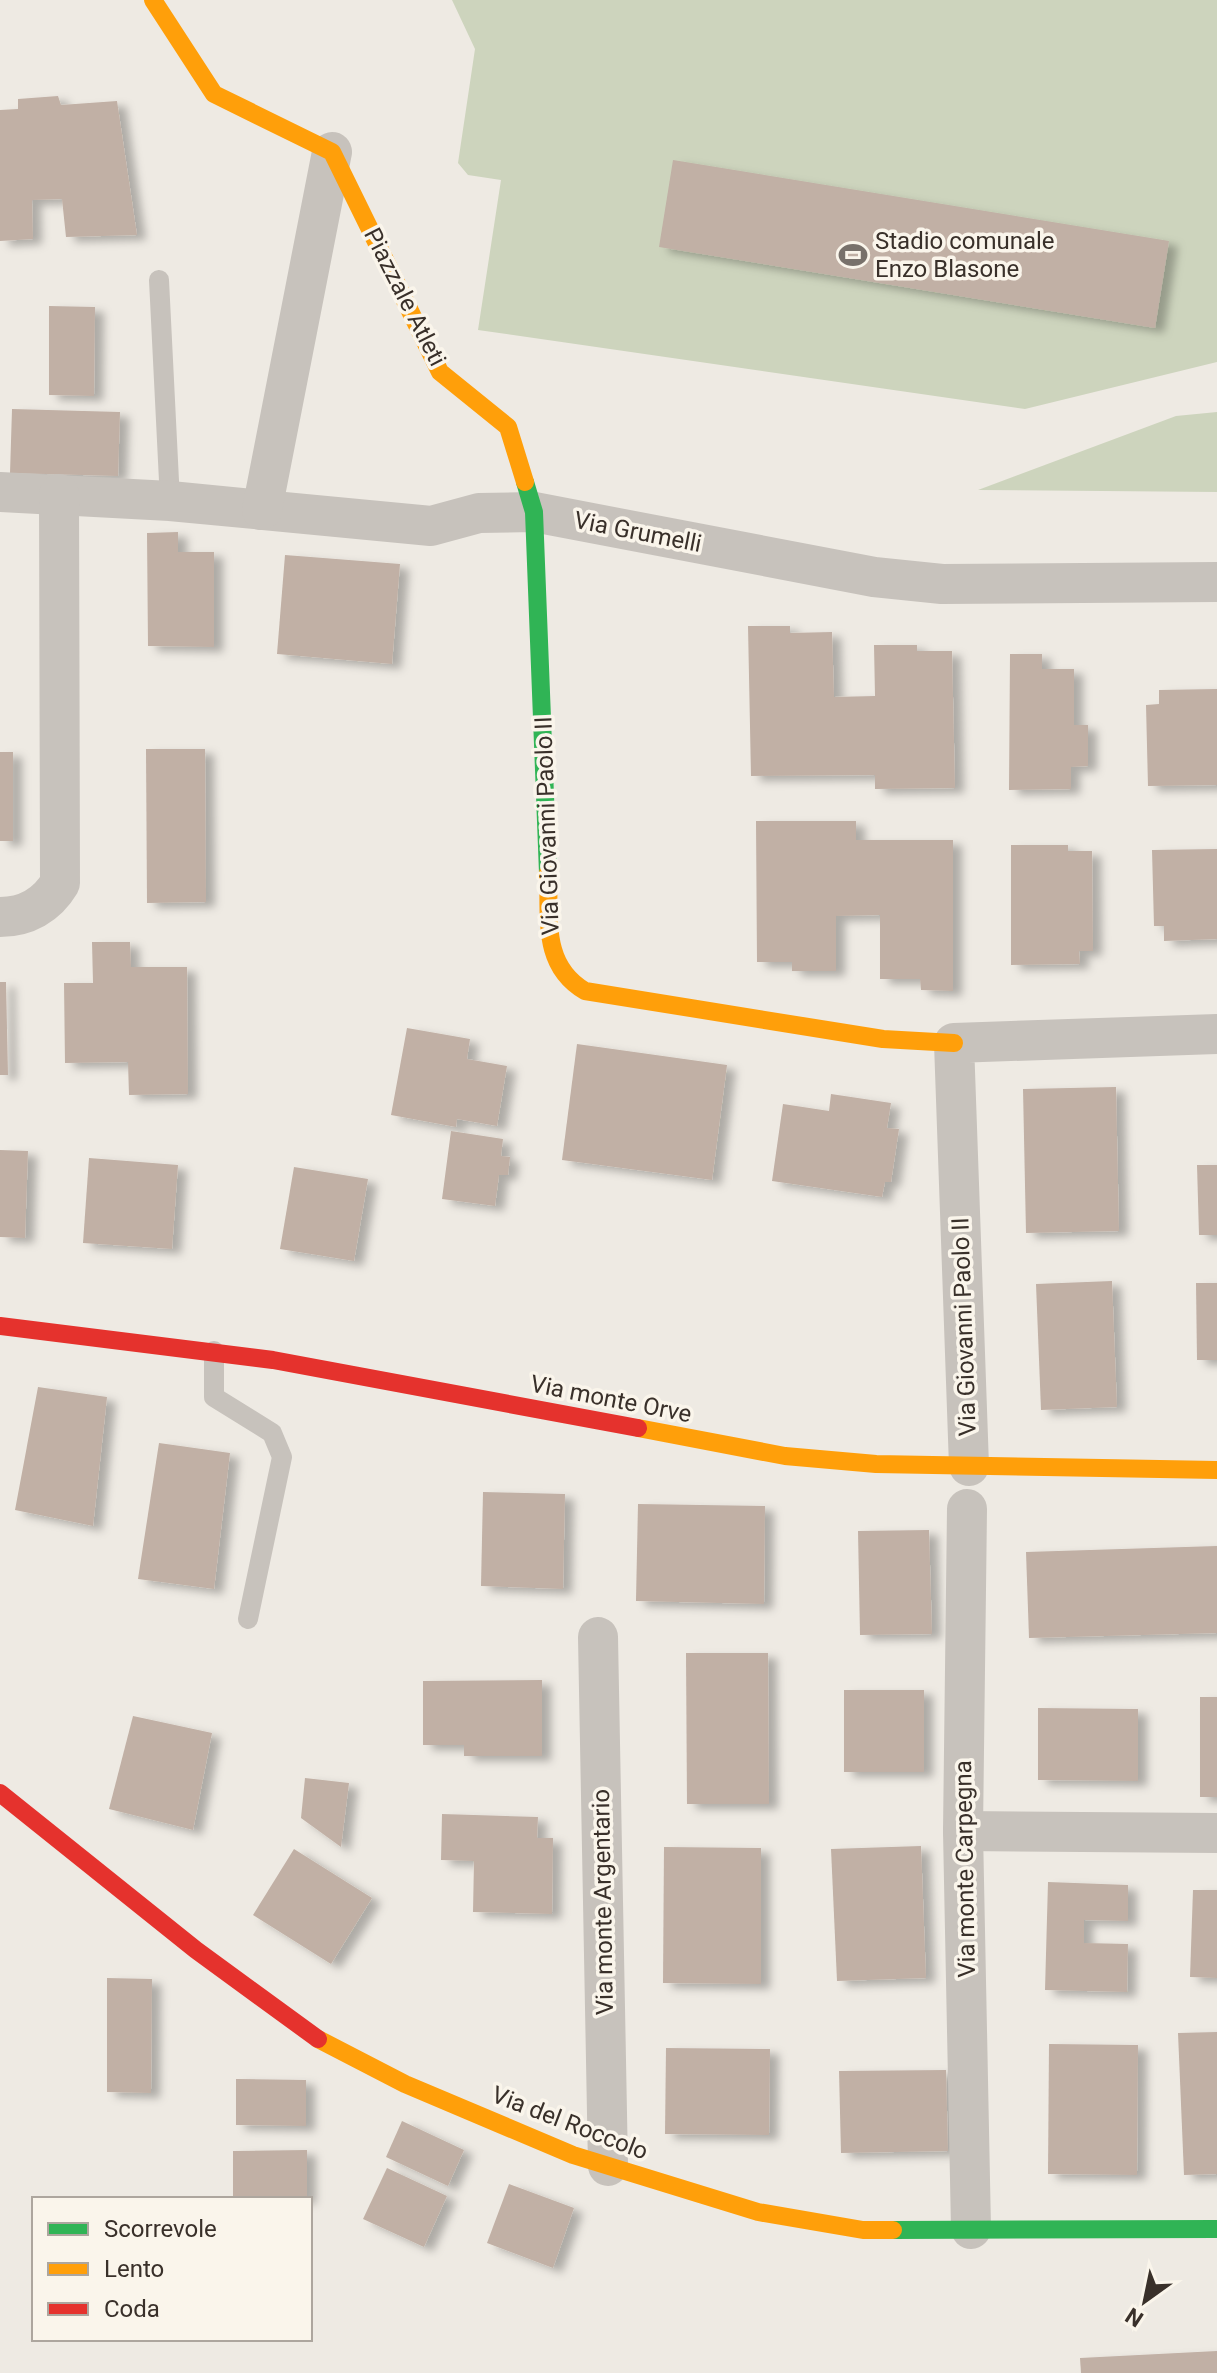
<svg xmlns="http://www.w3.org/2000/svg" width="1217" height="2373" font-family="Roboto,sans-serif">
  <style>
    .green { fill: #cdd4bd }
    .building { fill: #c1b0a5; filter: url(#shadow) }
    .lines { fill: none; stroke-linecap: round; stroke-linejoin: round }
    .lane { stroke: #c7c2bc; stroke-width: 20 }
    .street { stroke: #c7c2bc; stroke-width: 40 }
    .fast { stroke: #30b455; stroke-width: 18 }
    .slow { stroke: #ff9f0a; stroke-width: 18 }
    .jam { stroke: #e5322d; stroke-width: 18 }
    .labels { text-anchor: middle; stroke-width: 7; stroke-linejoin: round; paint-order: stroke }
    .poi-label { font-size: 24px; fill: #39302a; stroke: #faf5eb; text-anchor: start }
    .street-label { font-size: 24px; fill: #39302a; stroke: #faf5eb }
  </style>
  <defs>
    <filter id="shadow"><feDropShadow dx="9" dy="5" stdDeviation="4" flood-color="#0004"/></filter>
  </defs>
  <rect width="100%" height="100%" fill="#eeeae3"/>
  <g class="green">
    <path d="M 452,0 L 1217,0 L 1217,362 L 1025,409 L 478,330 L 501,180 L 468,175 L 458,163 L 475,49 Z"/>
    <path d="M 1217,412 L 1217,492 L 978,490 L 1176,416 Z"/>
  </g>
  <g class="building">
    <path d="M 58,96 L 61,105 L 117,101 L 137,235 L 66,237 L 62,199 L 32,200 L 33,239 L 0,241 L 0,110 L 18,109 L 18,99 Z"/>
    <path d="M 673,160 L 1169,241 L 1155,328 L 659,247 Z"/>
    <path d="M 49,306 L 95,307 L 94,396 L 49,395 Z"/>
    <path d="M 12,409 L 120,412 L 118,476 L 10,473 Z"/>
    <path d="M 178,532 L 178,552 L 214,552 L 214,647 L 148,646 L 147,533 Z"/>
    <path d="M 285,555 L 400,564 L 392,664 L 277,654 Z"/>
    <path d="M 748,626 L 790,626 L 790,633 L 832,632 L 834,697 L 875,696 L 874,645 L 917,645 L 917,651 L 952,651 L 955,788 L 875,789 L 875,775 L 751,776 Z"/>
    <path d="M 1010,654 L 1042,654 L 1042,669 L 1074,669 L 1074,725 L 1088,725 L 1088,766 L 1071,767 L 1071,789 L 1009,790 Z"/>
    <path d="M 1217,689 L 1217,785 L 1148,786 L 1146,705 L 1159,704 L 1159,690 Z"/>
    <path d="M 146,749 L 205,749 L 206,902 L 147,903 Z"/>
    <rect x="0" y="752" width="13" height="89"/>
    <path d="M 756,821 L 856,821 L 856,840 L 953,840 L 953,991 L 921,990 L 920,979 L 880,979 L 880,915 L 836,916 L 836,971 L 792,971 L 792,962 L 757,962 Z"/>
    <path d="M 1011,845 L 1068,845 L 1068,851 L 1092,851 L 1093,951 L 1079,951 L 1080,964 L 1011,965 Z"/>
    <path d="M 1217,849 L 1217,939 L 1164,941 L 1164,926 L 1154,926 L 1152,850 Z"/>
    <path d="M 92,942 L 130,942 L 131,967 L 187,967 L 188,1094 L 129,1095 L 128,1062 L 65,1063 L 64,983 L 93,983 Z"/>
    <path d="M 0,982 L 6,982 L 8,1075 L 0,1075 Z"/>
    <path d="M 407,1028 L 470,1039 L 467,1059 L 507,1066 L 497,1126 L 457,1119 L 456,1127 L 391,1115 Z"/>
    <path d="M 577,1044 L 727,1065 L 712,1180 L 562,1160 Z"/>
    <path d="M 1116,1087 L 1119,1231 L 1026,1233 L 1023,1089 Z"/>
    <path d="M 831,1094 L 891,1103 L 887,1128 L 899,1129 L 891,1182 L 885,1182 L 882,1197 L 772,1181 L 783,1104 L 829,1111 Z"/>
    <path d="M 451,1131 L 503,1139 L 501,1156 L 510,1157 L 508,1175 L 499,1175 L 495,1206 L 442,1199 Z"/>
    <path d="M 0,1150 L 28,1151 L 25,1238 L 0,1237 Z"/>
    <path d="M 89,1158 L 178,1165 L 172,1249 L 83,1243 Z"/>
    <path d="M 1197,1165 L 1217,1165 L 1217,1235 L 1199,1235 Z"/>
    <path d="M 294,1167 L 368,1179 L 354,1261 L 280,1249 Z"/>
    <path d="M 1112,1281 L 1117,1407 L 1041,1410 L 1036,1284 Z"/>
    <path d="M 1196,1283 L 1217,1283 L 1217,1360 L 1197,1360 Z"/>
    <path d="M 38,1387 L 107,1397 L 93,1526 L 15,1510 Z"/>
    <path d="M 159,1443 L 230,1453 L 214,1589 L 138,1579 Z"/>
    <path d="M 483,1492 L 565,1494 L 563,1589 L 481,1586 Z"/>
    <path d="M 638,1504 L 765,1506 L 764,1604 L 636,1601 Z"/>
    <path d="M 929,1530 L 932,1634 L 860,1635 L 858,1531 Z"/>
    <path d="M 1217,1546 L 1217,1633 L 1029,1638 L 1026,1552 Z"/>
    <path d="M 686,1653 L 768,1653 L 769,1804 L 687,1804 Z"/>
    <path d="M 542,1680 L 542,1756 L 464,1756 L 464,1745 L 423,1745 L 423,1681 Z"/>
    <rect x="844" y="1690" width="80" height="82"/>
    <rect x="1200" y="1697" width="17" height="100"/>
    <path d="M 1038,1708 L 1138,1709 L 1138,1781 L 1038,1780 Z"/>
    <path d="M 133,1716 L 212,1733 L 193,1830 L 109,1809 Z"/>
    <path d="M 305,1778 L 349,1783 L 341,1847 L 301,1818 Z"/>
    <path d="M 442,1814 L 538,1817 L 537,1838 L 553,1838 L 552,1914 L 473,1912 L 474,1861 L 441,1860 Z"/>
    <path d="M 921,1846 L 926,1978 L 837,1981 L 831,1849 Z"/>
    <path d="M 664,1847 L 761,1848 L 761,1984 L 663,1983 Z"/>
    <path d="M 294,1849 L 372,1898 L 331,1964 L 253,1915 Z"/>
    <path d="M 1048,1882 L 1128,1885 L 1128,1921 L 1084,1920 L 1084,1943 L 1128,1944 L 1127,1992 L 1045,1990 Z"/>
    <path d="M 1193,1890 L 1217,1890 L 1217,1978 L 1190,1977 Z"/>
    <path d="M 107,1978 L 152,1979 L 151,2093 L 107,2092 Z"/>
    <path d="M 1217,2032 L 1217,2174 L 1184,2175 L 1178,2033 Z"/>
    <path d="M 1049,2044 L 1138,2045 L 1137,2175 L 1048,2174 Z"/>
    <path d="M 666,2048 L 770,2049 L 769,2135 L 665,2134 Z"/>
    <path d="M 946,2070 L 948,2151 L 841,2153 L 839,2071 Z"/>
    <path d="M 236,2079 L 306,2080 L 306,2126 L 236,2125 Z"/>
    <path d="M 402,2121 L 464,2150 L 448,2186 L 386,2157 Z"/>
    <path d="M 307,2150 L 307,2199 L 233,2198 L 233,2151 Z"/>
    <path d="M 387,2168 L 447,2196 L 424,2247 L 363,2219 Z"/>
    <path d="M 509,2184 L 574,2208 L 553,2268 L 487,2243 Z"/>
    <path d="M 1217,2351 L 1217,2373 L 1081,2373 L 1080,2358 Z"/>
  </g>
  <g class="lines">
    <g class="lane">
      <path d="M 159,280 L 170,501"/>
      <path d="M 214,1351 L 214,1397 L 272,1433 L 282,1457 L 248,1619"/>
    </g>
    <g class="street">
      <path d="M 0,492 L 170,501 L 431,526 L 479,513 L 534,512 L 874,577 L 942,584 L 1217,582"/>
      <path d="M 262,510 L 332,152"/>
      <path d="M 0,917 C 26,917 47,905 60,883 L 59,494"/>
      <path d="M 969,1466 L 954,1043 L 1217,1034"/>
      <path d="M 967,1509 L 963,1831 L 971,2229"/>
      <path d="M 598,1637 L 608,2166"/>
      <path d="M 963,1831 L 1217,1833"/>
    </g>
    <g class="fast">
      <path d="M 525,482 L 534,512 L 548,873"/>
      <path d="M 893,2230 L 1217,2229"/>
    </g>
    <g class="slow">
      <path d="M 153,0 L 214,94 L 332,152 L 440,372 L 508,427 L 525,482"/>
      <path d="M 548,873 C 550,918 541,965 585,991 L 883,1039 L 954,1043"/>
      <path d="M 638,1428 L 785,1456 L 876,1464 L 1217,1470"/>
      <path d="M 318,2039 L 405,2084 L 573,2155 L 758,2212 L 863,2230 L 893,2230"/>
    </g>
    <g class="jam">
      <path d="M 0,1326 L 273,1360 L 638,1428"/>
      <path d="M 0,1793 L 196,1950 L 318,2039"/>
    </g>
  </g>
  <defs>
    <symbol id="stadium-bare" viewBox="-9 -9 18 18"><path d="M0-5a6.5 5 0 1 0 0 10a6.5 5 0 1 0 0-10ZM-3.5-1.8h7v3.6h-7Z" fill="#78716b" stroke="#faf5eb" stroke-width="2.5" paint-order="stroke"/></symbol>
  </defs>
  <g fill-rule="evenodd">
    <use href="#stadium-bare" x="833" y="235" width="40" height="40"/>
  </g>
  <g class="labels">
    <g class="poi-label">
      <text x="875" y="249">Stadio comunale<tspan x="875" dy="28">Enzo Blasone</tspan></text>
    </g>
    <g class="street-label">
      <text transform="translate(405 297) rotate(63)" y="8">Piazzale Atleti</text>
      <text transform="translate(638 532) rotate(11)" y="8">Via Grumelli</text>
      <text transform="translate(547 826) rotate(-92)" y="8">Via Giovanni Paolo II</text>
      <text transform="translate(964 1327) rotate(-92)" y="8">Via Giovanni Paolo II</text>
      <text transform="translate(611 1399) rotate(11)" y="8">Via monte Orve</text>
      <text transform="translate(965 1869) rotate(-91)" y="8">Via monte Carpegna</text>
      <text transform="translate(603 1902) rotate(-91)" y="8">Via monte Argentario</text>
      <text transform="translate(570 2123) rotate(21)" y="8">Via del Roccolo</text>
    </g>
  </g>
  <rect x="32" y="2197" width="280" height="144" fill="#faf5eb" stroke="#ada69e" stroke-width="2"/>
  <rect x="48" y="2223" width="40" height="12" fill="#30b455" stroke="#ada69e" stroke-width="2"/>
  <text x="104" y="2237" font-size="24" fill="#39302a">Scorrevole</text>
  <rect x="48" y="2263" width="40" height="12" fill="#ff9f0a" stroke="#ada69e" stroke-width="2"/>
  <text x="104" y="2277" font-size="24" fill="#39302a">Lento</text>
  <rect x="48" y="2303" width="40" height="12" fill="#e5322d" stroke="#ada69e" stroke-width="2"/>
  <text x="104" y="2317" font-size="24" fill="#39302a">Coda</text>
  <g transform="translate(1145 2301) rotate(213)" stroke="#faf5eb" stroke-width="6" paint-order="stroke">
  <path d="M0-6L14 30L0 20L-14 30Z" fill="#39302a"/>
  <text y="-12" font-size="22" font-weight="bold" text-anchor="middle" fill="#39302a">N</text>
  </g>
</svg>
